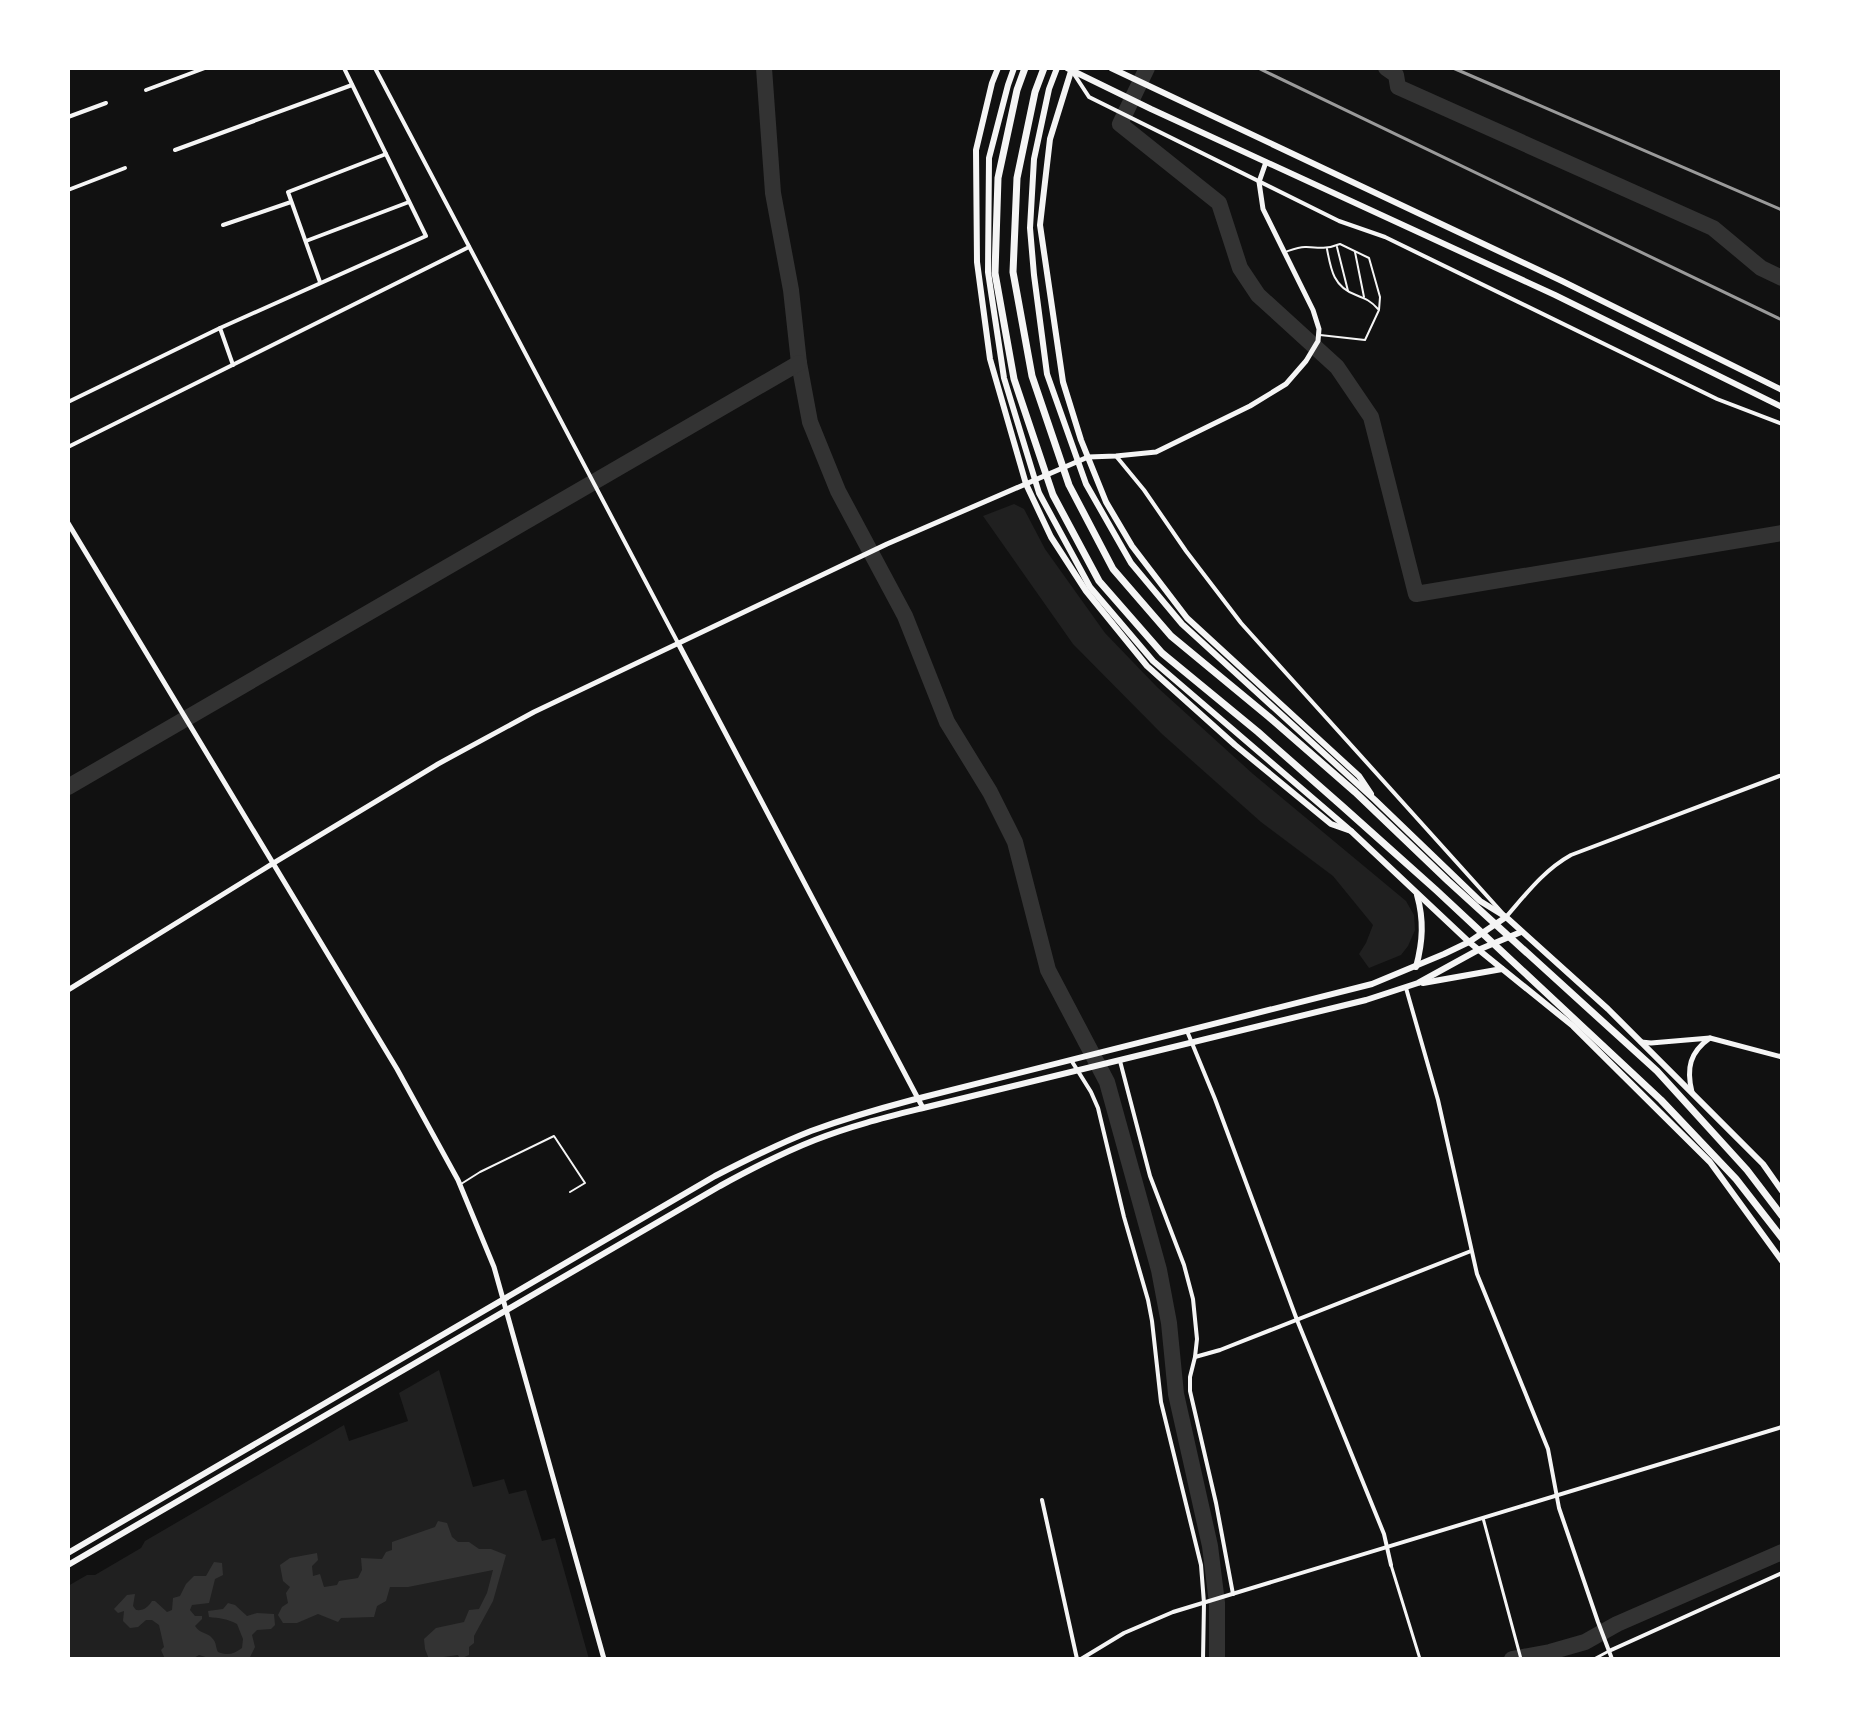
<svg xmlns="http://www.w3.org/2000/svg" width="1850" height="1727" font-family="Spectral,serif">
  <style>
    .green { fill: #202020 }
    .water { fill: #333 }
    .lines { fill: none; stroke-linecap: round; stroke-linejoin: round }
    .river { stroke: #333; stroke-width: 16 }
    .service { stroke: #f5f5f5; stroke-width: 2 }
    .pedestrian { stroke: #f5f5f5; stroke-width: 3 }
    .minor { stroke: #f5f5f5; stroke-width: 4 }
    .tertiary { stroke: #f5f5f5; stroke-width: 5 }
    .secondary { stroke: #f5f5f5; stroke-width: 6 }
    .primary { stroke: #f5f5f5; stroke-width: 6 }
    .trunk { stroke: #f5f5f5; stroke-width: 7 }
    .rail { stroke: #9a9a9a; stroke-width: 3 }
  </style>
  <rect width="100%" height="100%" fill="#111"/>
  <g class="green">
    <path d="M 1014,504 L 1024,509 L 1045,549 L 1105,633 L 1157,687 L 1253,774 L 1406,901 L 1414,915 L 1415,930 L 1408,946 L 1401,955 L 1369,968 L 1359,954 L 1366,943 L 1373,925 L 1333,876 L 1261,822 L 1162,734 L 1073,644 L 983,516 Z"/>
    <path d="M 439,1370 L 473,1487 L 504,1479 L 509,1494 L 526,1490 L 542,1541 L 555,1538 L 589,1659 L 68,1659 L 68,1586 L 87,1575 L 95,1575 L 141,1548 L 145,1541 L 344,1425 L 349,1441 L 408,1421 L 399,1393 Z"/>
  </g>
  <g class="water">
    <path d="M 438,1521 L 447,1523 L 452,1537 L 458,1542 L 469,1542 L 479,1549 L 491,1549 L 506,1555 L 493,1601 L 474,1636 L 474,1643 L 469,1647 L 469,1655 L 460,1659 L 458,1655 L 429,1659 L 425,1649 L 424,1639 L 436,1628 L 464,1622 L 469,1610 L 479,1609 L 487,1593 L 493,1570 L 408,1587 L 390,1587 L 386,1601 L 377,1606 L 374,1617 L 341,1618 L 338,1622 L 318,1614 L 297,1623 L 283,1623 L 278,1615 L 282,1607 L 288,1603 L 286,1593 L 290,1587 L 283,1581 L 280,1565 L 290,1558 L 317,1553 L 318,1560 L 312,1566 L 313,1576 L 320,1574 L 324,1587 L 337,1585 L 339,1581 L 358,1578 L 362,1570 L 361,1558 L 382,1559 L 386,1552 L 392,1550 L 392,1542 L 435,1527 Z"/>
    <path d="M 214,1562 L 222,1563 L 223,1575 L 215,1579 L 209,1603 L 192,1605 L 190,1610 L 195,1616 L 202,1616 L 202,1619 L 195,1626 C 200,1634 207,1632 212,1638 C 217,1643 215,1646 218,1652 C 228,1656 234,1654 242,1648 L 243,1639 L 237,1624 C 228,1619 219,1618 209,1617 L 208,1611 L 223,1609 L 228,1603 L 235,1605 L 247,1616 L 257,1613 L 274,1614 L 275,1625 L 271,1629 L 257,1630 L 252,1635 L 255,1647 L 249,1659 L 212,1659 L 199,1655 L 192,1659 L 165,1659 L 161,1650 L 164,1647 L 159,1625 L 152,1620 L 146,1620 L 138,1627 L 130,1628 L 123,1621 L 124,1611 L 118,1613 L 114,1609 L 127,1595 L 135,1594 L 133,1606 L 136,1610 C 144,1611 148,1607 152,1601 L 155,1601 L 167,1612 L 172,1610 L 173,1598 L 180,1596 L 186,1584 L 194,1576 L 206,1576 Z"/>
  </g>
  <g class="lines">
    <g class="river">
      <path d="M 764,68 L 773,193 L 791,290 L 799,363 L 810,422 L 838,491 L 905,616 L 947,722 L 990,792 L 1015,842 L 1048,970 L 1107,1082 L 1159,1270 L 1169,1323 L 1176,1394 L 1210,1546 L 1217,1603 L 1217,1659"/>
      <path d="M 1147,68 L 1120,124 L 1219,203 L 1240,268 L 1258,295 L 1337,367 L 1371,417 L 1416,594 L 1782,533"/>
      <path d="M 1386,68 L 1396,75 L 1398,87 L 1713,228 L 1761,268 L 1782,278"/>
      <path d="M 68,787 L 799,363"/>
      <path d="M 1512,1659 L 1550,1652 L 1585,1642 L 1617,1624 L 1782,1552"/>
    </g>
    <g class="service">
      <path d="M 1337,247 L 1348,291"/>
      <path d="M 1327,249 C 1331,271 1334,287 1356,295 C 1366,299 1371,301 1378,309"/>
      <path d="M 1285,252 C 1291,250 1298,247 1305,247 C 1318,248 1328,249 1340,244 L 1369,258 L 1380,297 L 1379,310 L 1365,340 L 1320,335"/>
      <path d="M 1355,252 L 1364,297"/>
      <path d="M 461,1184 L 480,1172 L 554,1136 L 585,1183 L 570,1192"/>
    </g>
    <g class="pedestrian">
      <path d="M 1483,1518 L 1521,1659"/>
      <path d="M 1391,1565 L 1420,1659"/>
      <path d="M 1594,1659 L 1609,1651"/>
    </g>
    <g class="minor">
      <path d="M 375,68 L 678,643"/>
      <path d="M 1072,71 L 1089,97 L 1339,221 L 1385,237 L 1717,399 L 1782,424"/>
      <path d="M 146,90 L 205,68"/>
      <path d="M 68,117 L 106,103"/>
      <path d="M 175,150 L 352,85"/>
      <path d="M 68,190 L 125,168"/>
      <path d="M 223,225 L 291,202"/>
      <path d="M 306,241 L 409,202"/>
      <path d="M 320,282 L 288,192 L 386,154"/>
      <path d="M 233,365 L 220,328 L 426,236 L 344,68"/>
      <path d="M 68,402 L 220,328"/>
      <path d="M 68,447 L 469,247"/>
      <path d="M 1116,456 L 1144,490 L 1186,551 L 1241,623 L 1506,917 C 1526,894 1544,870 1571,855 L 1782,775"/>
      <path d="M 1406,988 L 1438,1100 L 1477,1274 L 1548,1449 L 1559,1508 L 1598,1622 L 1612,1659"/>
      <path d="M 1187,1031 L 1215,1099 L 1297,1320 L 1384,1534 L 1391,1565"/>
      <path d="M 1071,1060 L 1091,1092 L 1098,1108 L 1124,1217 L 1148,1300 L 1152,1321 L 1161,1402 L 1201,1565 L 1204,1603 L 1203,1659"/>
      <path d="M 1120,1061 L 1150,1176 L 1184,1265 L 1193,1299 L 1197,1339 L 1195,1357 L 1190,1377 L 1190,1391 L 1216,1503 L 1233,1594"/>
      <path d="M 1195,1357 L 1220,1350 L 1471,1251"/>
      <path d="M 1042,1500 L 1077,1659"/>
      <path d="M 1609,1651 L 1782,1573"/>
      <path d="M 1081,1659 L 1124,1633 L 1173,1612 L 1782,1427"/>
    </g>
    <g class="tertiary">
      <path d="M 68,523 L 397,1069 L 458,1180 L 494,1267 L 604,1659"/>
      <path d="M 678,643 L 923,1108"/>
      <path d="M 68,990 L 272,864 L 438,764 L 534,712 L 887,544 L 1088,457 L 1116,456 L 1156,452 L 1250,406 L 1286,384 L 1306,361 L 1318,341 L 1319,329 L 1313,310 L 1263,209 L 1259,182 L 1266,162"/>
      <path d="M 1710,1038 L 1782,1057"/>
      <path d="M 1641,1042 L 1651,1043 L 1710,1038 C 1690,1052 1686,1068 1692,1092"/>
    </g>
    <g class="secondary">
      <path d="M 998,68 L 992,83 L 976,150 L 977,262 L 990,359 L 1026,484 L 1051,537 L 1086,591 L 1147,666 L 1235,745 L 1331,824 L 1351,831"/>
      <path d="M 1067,68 L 1151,109 L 1555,295 L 1782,407"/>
      <path d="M 1072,68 L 1050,139 L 1040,225 L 1063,382 L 1081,440 L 1106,502 L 1132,546 L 1187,618 L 1359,776 L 1371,794"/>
      <path d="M 1111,68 L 1562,281 L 1782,390"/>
    </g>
    <g class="primary">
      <path d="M 1014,68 L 1008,85 L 989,158 L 988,272 L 1004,378 L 1039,493 L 1090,587 L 1153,661 L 1351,831 L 1469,942 L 1573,1026 L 1710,1162 L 1782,1261"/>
      <path d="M 1057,68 L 1049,89 L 1034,159 L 1030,228 L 1034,275 L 1047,374 L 1086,484 L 1131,563 L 1182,624 L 1375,800 L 1480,901 L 1506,917 L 1608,1009 L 1763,1164 L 1782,1191"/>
      <path d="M 1416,967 C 1423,941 1424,920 1417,895"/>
      <path d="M 1423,983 L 1502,969"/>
      <path d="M 68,1553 L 715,1176 C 746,1160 778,1144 811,1131 C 844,1119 878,1109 912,1100 L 1372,984 L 1444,954 L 1469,942 L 1506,917"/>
      <path d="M 68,1565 L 720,1186 C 751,1169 782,1153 815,1140 C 850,1126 887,1117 923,1108 L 1366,1000 L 1418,983 L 1478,950 L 1521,932"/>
    </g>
    <g class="trunk">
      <path d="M 1025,68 L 1017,90 L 998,178 L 995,273 L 1014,379 L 1053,495 L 1099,581 L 1162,653 L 1258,732 L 1342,806 L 1436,890 L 1661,1100 L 1736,1179 L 1782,1238"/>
      <path d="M 1044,68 L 1035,92 L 1017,178 L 1013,272 L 1032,376 L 1069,485 L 1113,569 L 1171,636 L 1269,717 L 1355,792 L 1448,881 L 1657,1071 L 1747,1170 L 1782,1216"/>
    </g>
    <g class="rail">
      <path d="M 1258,68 L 1782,320"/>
      <path d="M 1453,68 L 1782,210"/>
    </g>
  </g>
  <rect width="1850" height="1727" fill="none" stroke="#ffffff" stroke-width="140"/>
</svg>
